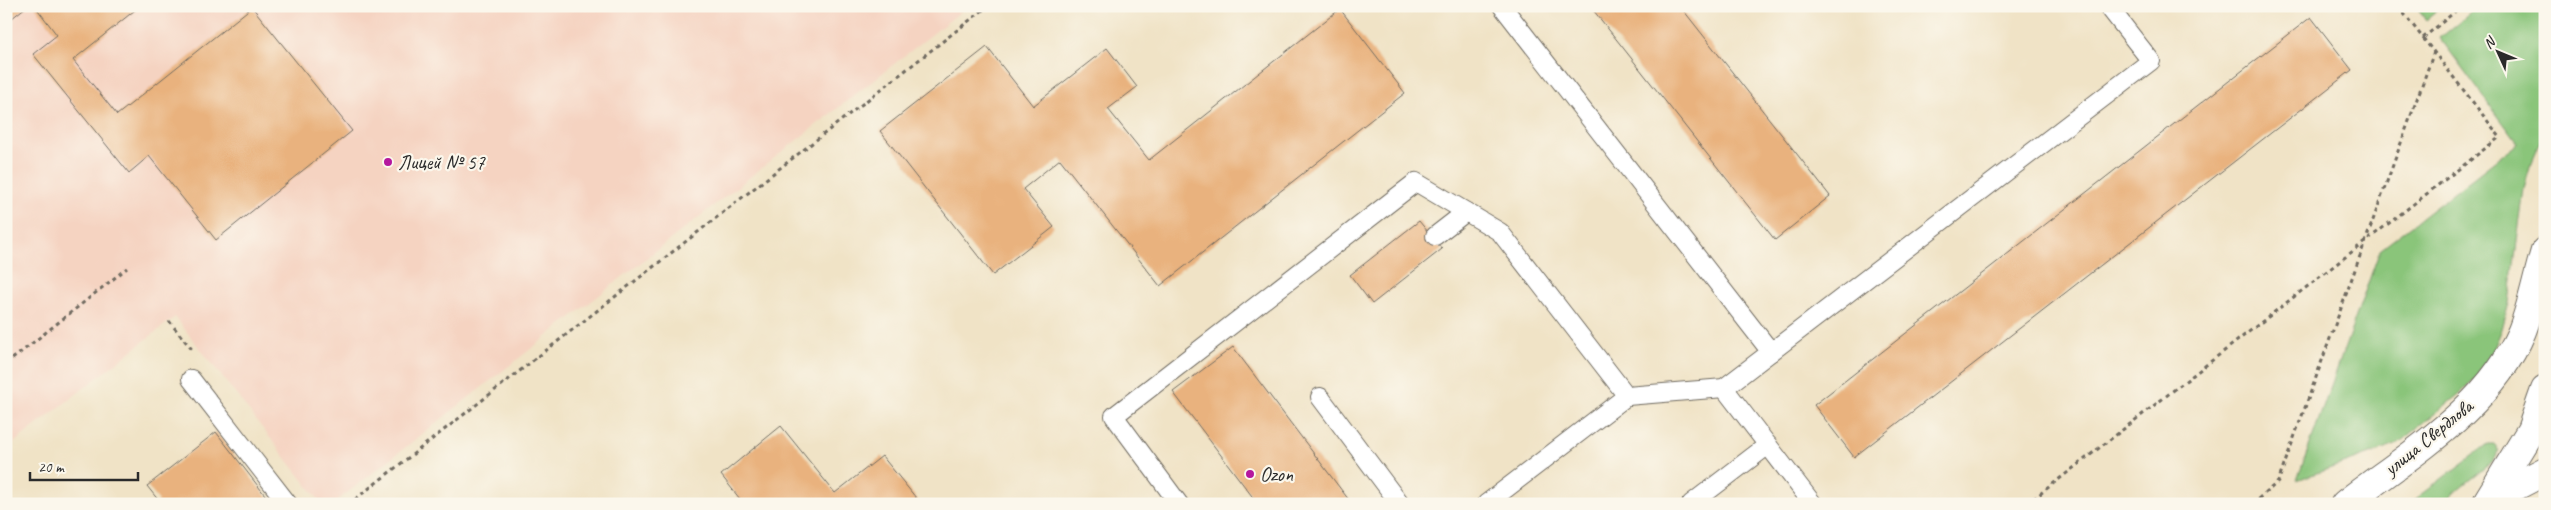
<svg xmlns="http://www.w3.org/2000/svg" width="2551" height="510" font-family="Caveat,sans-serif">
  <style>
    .built { fill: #f5d3c1 }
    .green { fill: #8ac57a; stroke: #5a7852 }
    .building { fill: #e9b27e }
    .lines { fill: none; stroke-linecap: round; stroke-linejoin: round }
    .service-casing { stroke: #706b61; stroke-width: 20 }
    .secondary-casing { stroke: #706b61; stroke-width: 30 }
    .path { stroke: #706b61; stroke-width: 3; stroke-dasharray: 4 4; stroke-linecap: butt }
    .service { stroke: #fff; stroke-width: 18 }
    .secondary { stroke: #fff; stroke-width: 28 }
    .poi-dot { fill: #b5179e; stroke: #fbf7ec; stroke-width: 2 }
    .labels { text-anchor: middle; stroke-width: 4.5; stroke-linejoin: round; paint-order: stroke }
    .poi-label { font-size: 20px; fill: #2b2b2b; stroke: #fbf7ec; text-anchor: start }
    .street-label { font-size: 20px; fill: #2b2b2b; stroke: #fbf7ec }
  </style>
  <rect width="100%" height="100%" fill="#fbf7ec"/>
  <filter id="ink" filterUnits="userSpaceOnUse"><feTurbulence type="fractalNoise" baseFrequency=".02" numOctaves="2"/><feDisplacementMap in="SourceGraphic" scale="10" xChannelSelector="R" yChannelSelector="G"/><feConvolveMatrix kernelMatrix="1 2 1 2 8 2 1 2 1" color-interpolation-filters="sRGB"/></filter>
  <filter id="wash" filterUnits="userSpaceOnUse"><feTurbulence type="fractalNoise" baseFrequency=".0096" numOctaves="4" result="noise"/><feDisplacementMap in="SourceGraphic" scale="20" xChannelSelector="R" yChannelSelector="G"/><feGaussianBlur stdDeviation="1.12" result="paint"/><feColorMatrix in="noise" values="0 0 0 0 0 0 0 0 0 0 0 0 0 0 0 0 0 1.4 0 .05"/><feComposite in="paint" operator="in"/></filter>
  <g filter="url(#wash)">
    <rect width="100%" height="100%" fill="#f0e3c6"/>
    <path class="built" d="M 6,6 L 968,6 L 333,504 L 322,504 L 175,317 L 6,449 Z"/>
    <g class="green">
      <path d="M 2415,6 L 2443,6 L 2426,20 Z"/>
      <path d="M 2479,6 L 2545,6 L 2545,131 L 2534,154 L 2524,188 L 2509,303 L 2502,329 L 2490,358 L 2477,378 L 2458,395 L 2396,445 L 2297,480 L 2380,250 L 2518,143 L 2440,38 Z"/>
      <path d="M 2488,444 L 2494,444 L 2499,450 L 2492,462 L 2439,504 L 2408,504 Z"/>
    </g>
    <g id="blocks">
      <g class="building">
        <path d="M 6,6 L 27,6 L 6,23 Z"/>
        <path d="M 35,6 L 140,6 L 73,60 L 117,115 L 252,7 L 352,131 L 216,240 L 149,156 L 129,173 L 33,54 L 57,35 Z"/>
        <path d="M 1590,6 L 1680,6 L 1830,196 L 1775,240 Z"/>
        <path d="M 1340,9 L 1405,93 L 1160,286 L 1060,159 L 1023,189 L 1054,227 L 993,275 L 880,131 L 987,47 L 1033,106 L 1107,48 L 1137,87 L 1108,109 L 1149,160 Z"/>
        <path d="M 2311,17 L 2352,70 L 1854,457 L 1814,405 Z"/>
        <path d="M 1419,221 L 1442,249 L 1372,304 L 1350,275 Z"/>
        <path d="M 1233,347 L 1352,504 L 1258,504 L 1173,392 Z"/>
        <path d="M 781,426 L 835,493 L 882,456 L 921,504 L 744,504 L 721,475 Z"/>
        <path d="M 216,432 L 272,504 L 156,504 L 159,501 L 147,486 Z"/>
      </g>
    </g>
  </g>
  <g filter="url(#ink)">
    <use href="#blocks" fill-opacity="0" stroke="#706b61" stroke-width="1"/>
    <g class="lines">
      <defs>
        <g id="service">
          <path d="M 1502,6 L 1771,352"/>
          <path d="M 1435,236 L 1466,212"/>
          <path d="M 191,379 L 288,504"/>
          <path d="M 1724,388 L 1813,504"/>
          <path d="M 1320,397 L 1400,504"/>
          <path d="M 1179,504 L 1114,416 L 1416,182 L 1500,232 L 1627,396 L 1724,388 L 2151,61 L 2108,6"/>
          <path d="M 1486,504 L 1627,396"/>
          <path d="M 1691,504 L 1768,445"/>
        </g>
        <g id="secondary">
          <path d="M 2488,500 L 2531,430 L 2545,390"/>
          <path d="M 2489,500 L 2545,471"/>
          <path d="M 2345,504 C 2408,455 2490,408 2522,331 C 2532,306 2537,277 2545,251"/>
        </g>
      </defs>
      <use href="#service" class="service-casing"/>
      <use href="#secondary" class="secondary-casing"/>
      <g class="path">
        <path d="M 2423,38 L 2462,6"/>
        <path d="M 169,321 L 194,352"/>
        <path d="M 6,364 L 127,268"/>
        <path d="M 349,504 L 988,6"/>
        <path d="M 2027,504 L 2500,137 L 2398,6"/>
        <path d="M 2252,504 L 2278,482 L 2434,52"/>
      </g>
      <use href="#service" class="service"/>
      <use href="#secondary" class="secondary"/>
    </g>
  </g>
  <g class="poi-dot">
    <circle cx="388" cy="162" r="5"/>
    <circle cx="1250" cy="474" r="5"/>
  </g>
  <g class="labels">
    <g class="poi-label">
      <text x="398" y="169">Лицей № 57</text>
      <text x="1260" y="481">Ozon</text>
    </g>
    <g class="street-label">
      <text transform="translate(2428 437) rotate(-39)" y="7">улица Свердлова</text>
    </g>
  </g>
  <rect width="2551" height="510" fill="none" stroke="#fbf7ec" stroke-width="25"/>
  <g transform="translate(2498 52) rotate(314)" stroke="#fbf7ec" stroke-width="4" paint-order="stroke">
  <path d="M0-4L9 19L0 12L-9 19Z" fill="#2b2b2b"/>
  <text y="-8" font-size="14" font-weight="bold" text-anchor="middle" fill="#2b2b2b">N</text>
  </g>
  <path d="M30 472v8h108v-8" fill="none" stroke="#2b2b2b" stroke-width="2.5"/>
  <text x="38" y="472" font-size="15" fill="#2b2b2b" stroke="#fbf7ec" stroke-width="4" paint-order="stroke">20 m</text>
</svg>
